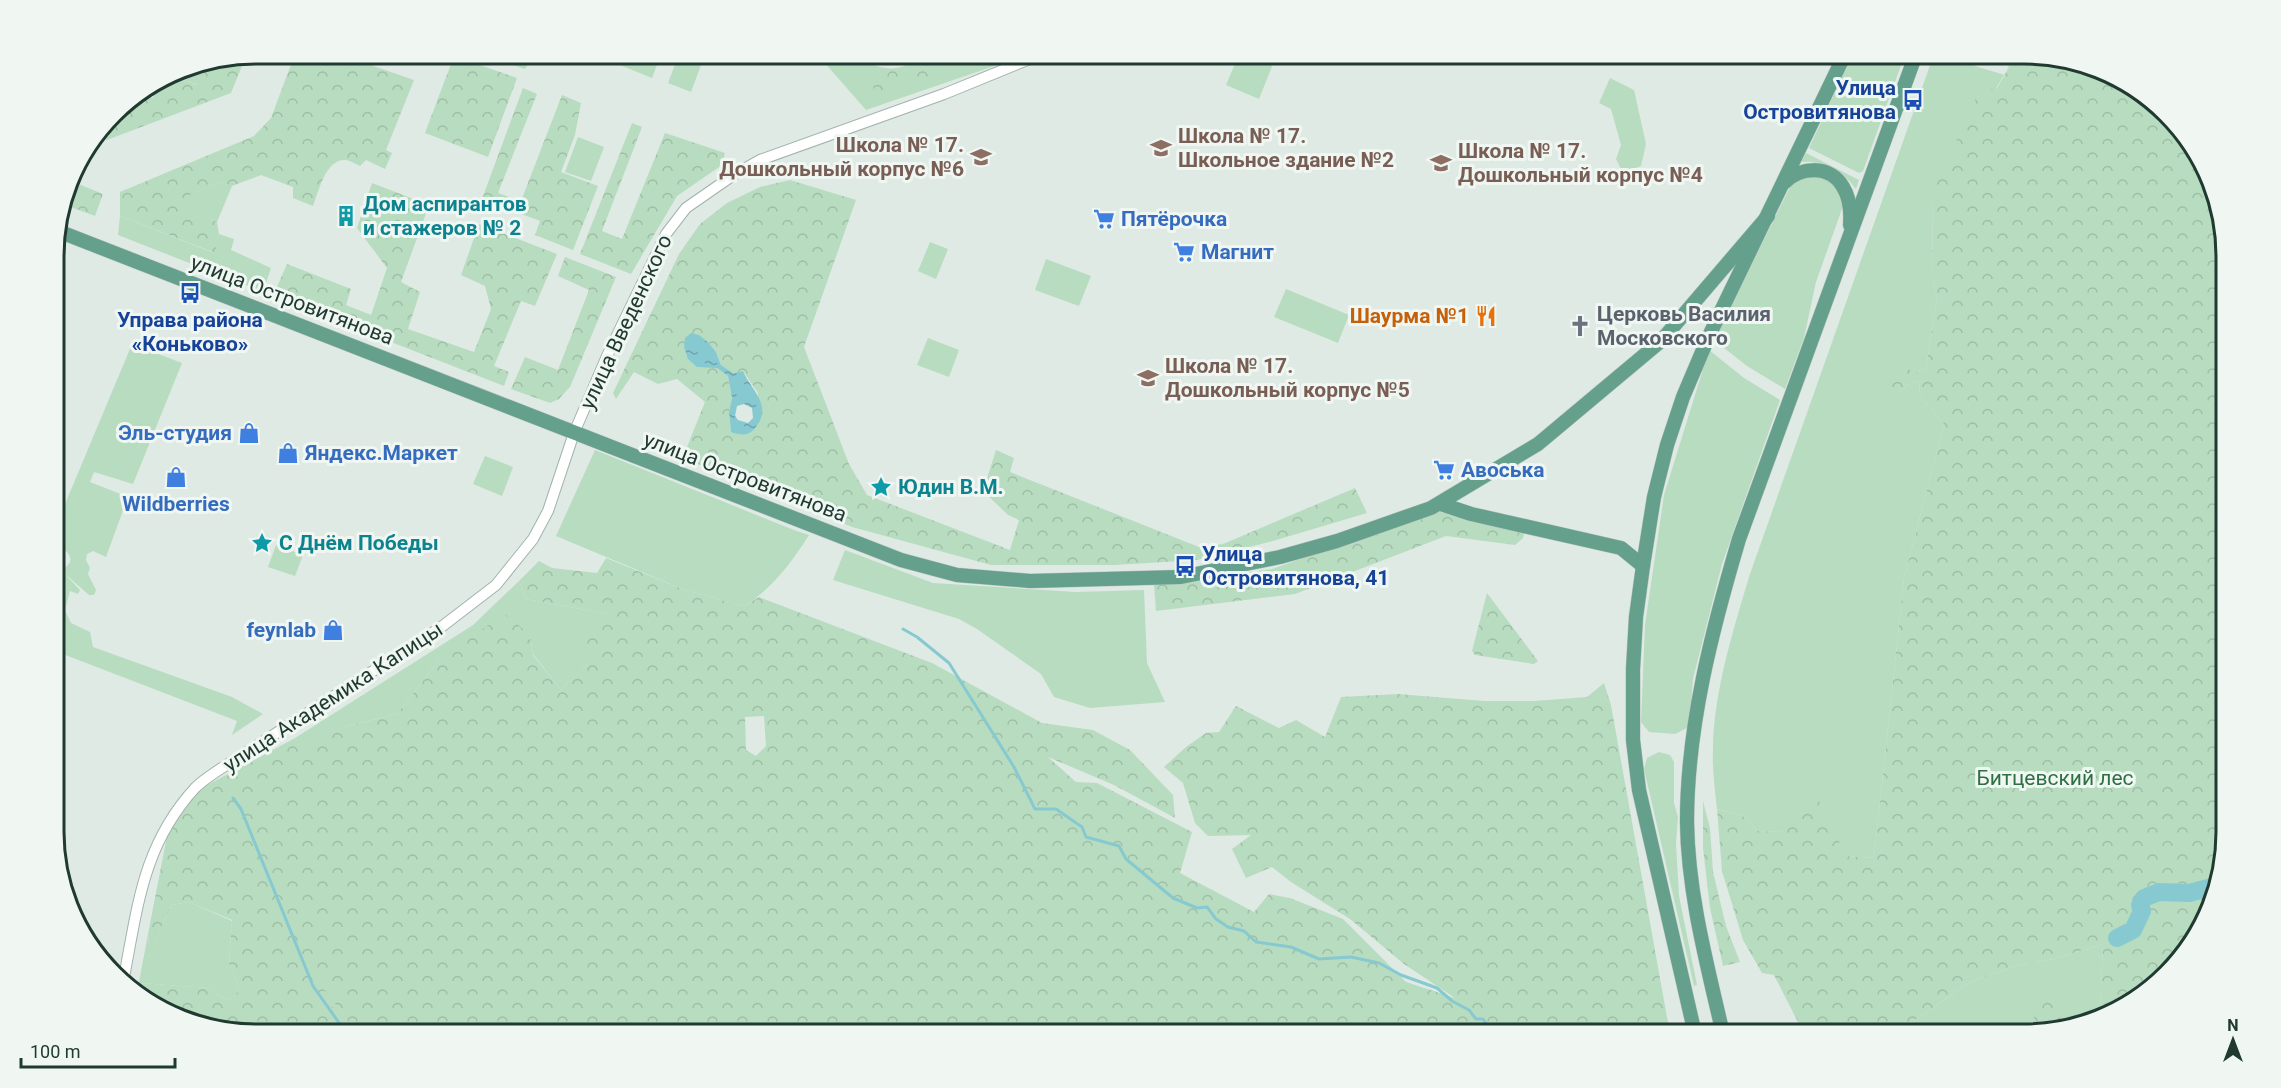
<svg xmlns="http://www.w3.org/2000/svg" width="2281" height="1088" font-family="Roboto,sans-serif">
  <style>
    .green { fill: #b8dcbf; fill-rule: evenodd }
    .forest { fill: url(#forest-crowns); fill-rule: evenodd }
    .water { fill: url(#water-ripples); fill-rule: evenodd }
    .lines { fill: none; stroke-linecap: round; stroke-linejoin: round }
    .stream { stroke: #87c9d0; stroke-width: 3 }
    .river { stroke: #87c9d0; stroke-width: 18 }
    .minor-casing { stroke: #a2b2ac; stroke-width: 12 }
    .major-casing { stroke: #bcc4c2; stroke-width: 15 }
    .minor { stroke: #fff; stroke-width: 10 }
    .major { stroke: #64a08c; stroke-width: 14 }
    .labels { text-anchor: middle; stroke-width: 6; stroke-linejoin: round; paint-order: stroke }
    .transit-label { font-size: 21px; font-weight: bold; fill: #164399; stroke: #f0f7f3; text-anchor: end }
    .education-label { font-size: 21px; font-weight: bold; fill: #785e54; stroke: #f0f7f3; text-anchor: start }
    .culture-label { font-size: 21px; font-weight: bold; fill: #0d838f; stroke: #f0f7f3; text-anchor: start }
    .shop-label { font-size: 21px; font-weight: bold; fill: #366cbe; stroke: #f0f7f3; text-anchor: start }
    .street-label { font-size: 21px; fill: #203a32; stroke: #f0f7f3 }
    .worship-label { font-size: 21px; font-weight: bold; fill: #5b616d; stroke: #f0f7f3; text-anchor: start }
    .food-label { font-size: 21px; font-weight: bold; fill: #c56008; stroke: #f0f7f3; text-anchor: end }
    .park-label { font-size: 21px; fill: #2b7141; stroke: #f0f7f3 }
    .rim { fill: none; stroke: #203a32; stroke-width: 3 }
  </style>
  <defs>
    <pattern id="forest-crowns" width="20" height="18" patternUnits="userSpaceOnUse" patternTransform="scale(1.5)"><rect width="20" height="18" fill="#b8dcbf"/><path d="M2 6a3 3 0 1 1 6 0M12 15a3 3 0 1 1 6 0" fill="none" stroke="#9ebea5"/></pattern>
    <pattern id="water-ripples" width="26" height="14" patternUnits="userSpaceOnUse" patternTransform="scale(1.5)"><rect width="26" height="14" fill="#87c9d0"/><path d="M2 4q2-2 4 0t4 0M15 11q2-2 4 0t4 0" fill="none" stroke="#6ea4a9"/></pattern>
  </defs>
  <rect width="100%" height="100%" fill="#dfeae5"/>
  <g class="green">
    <path d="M 480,54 L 558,54 L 554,65 L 532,58 L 525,69 Z"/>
    <path d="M 619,54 L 661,54 L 652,78 L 615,63 Z"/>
    <path d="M 679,54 L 705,54 L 691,92 L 668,83 Z"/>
    <path d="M 817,54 L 875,54 L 872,64 C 885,70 898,70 911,63 L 908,54 L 1022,54 L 1003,63 L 866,110 Z"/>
    <path d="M 1239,54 L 1277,54 L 1259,99 L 1226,85 Z"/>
    <path d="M 1853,54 L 1905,54 L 1863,171 L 1859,173 L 1809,148 Z"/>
    <path d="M 1934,54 L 1978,54 L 1975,66 L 2005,75 L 2013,54 L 2017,54 L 1933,191 L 1932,275 L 1937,298 L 1926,368 L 1916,373 L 1894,396 L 1910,383 L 1919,381 L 1920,396 L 1944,424 L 1904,578 L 1874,858 L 1846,856 L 1783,832 L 1758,831 L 1743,816 L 1717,809 C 1715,790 1712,769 1713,750 C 1713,694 1734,627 1750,574 Z"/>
    <path d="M 205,64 L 198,85 L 169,75 L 179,69 Z"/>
    <path d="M 1610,78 L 1634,90 L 1646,144 L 1641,166 L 1623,173 L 1616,159 L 1621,145 L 1611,109 L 1599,103 Z"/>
    <path d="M 578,137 L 604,147 L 591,181 L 565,172 Z"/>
    <path d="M 1806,153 L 1859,180 L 1856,189 C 1842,171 1825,160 1801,162 Z"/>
    <path d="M 1809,176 C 1827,177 1842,186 1843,206 L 1816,282 L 1804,338 L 1785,389 L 1747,366 L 1714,340 L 1792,183 Z"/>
    <path d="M 219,182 L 232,186 L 217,222 L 173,202 Z"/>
    <path d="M 120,216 L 214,253 L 219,234 L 234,239 L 231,250 L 271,268 L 263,292 L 118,235 Z"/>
    <path d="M 930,242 L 948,249 L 936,279 L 918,271 Z"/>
    <path d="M 1046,259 L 1091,276 L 1079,306 L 1035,290 Z"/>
    <path d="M 1286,289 L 1349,315 L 1338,343 L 1274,317 Z"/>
    <path d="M 928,338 L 959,350 L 949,377 L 917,365 Z"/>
    <path d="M 132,344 L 182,363 L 133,484 L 94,472 L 90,482 L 128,497 L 106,557 L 93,551 L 87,554 L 86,560 L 90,568 L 88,574 L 96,590 L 94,595 L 89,595 L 64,573 L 80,590 L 78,594 L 70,591 L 65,610 L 71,623 L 90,632 L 93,647 L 232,697 L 263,714 L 232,735 L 237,721 L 55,651 L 55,528 ZM 65,550 C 73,558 72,563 63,569 L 60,561 Z"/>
    <path d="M 1709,350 L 1744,378 L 1780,400 L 1722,564 L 1693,679 L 1689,727 L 1675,734 L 1649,732 L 1641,722 L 1645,625 L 1664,495 Z"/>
    <path d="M 595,450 L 794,530 L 809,535 C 792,562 771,590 744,606 L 685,590 L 556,536 Z"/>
    <path d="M 485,456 L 513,467 L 502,496 L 473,484 Z"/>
    <path d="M 276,545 L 303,555 L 295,576 L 268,567 Z"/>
    <path d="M 845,550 L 933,583 L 1076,592 L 1144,590 L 1147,663 L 1165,702 L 1090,708 L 1054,697 L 1041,674 L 977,629 L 959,619 L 833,580 Z"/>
    <path d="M 519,581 L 526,599 L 608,614 L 590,662 L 561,690 L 533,654 L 530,635 L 442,656 L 397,714 L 347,726 L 300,749 L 295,738 L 473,625 Z"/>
    <path d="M 1659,752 L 1670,755 L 1674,762 L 1674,803 L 1678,817 L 1676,843 L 1679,896 L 1697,985 L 1694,986 L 1644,769 L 1647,758 Z"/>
    <path d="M 189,902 L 232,921 L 229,964 L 239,986 L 234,1001 L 220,997 L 210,988 L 139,983 L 138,987 L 148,934 L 149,945 L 156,940 L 171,905 Z"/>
    <path d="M 2103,944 L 2100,1013 L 2038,1034 L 1937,1034 L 1933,1024 L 1914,1034 L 1895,1034 L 1970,982 L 2022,964 L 2054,959 Z"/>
    <path d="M 319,980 L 356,1034 L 346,1034 Z"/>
  </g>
  <g class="forest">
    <path d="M 295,54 L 339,54 L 414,80 L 386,150 L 392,153 L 385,169 L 366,160 L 360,166 C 356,164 351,161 346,160 C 325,159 319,191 313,206 L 293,198 L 293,187 L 261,175 L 232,186 L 219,182 L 174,202 L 217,222 L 219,234 L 215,253 L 120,216 L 120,192 L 254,136 L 271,118 Z"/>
    <path d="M 932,54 L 977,54 L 964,62 L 938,68 Z"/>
    <path d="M 2017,54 L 2102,70 L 2185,133 L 2225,230 L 2227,832 L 2211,909 L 2177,965 L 2137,1000 L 2100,1013 L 2103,944 L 2054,959 L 2022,964 L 1970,982 L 1895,1034 L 1804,1034 L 1774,975 L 1762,973 L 1743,940 L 1722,871 L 1717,809 L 1743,816 L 1758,831 L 1783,832 L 1819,801 L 1846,856 L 1874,858 L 1904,578 L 1944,424 L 1920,396 L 1919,381 L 1910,383 L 1894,396 L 1882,394 L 1880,386 L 1904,367 L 1916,373 L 1926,368 L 1937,298 L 1932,275 L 1933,191 L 1979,92 L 1997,88 Z"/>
    <path d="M 246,56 L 231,93 L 107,140 L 99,135 L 123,104 L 140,94 L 153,98 L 160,81 L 169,75 L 197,85 L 205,64 Z"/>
    <path d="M 454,56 L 517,78 L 488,157 L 425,133 Z"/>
    <path d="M 925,61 L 929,76 L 874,93 L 871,70 L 892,71 Z"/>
    <path d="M 523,88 L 537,94 L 498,193 L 521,201 L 562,95 L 581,103 L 575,135 L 561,172 L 598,186 L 573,250 L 535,235 L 540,221 L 482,199 Z"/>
    <path d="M 632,123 L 642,127 L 602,231 L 622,239 L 665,133 L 725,153 L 722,165 L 677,196 L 631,274 L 580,254 Z"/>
    <path d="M 790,180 L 856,200 L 804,347 L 849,464 L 867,495 L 1010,550 L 1019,520 L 1008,515 L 983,491 L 996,450 L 1014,458 L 1010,472 L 1199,547 L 1223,544 L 1355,488 L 1367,513 L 1273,541 L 1197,560 L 1115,565 L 991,565 L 852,527 L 688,460 L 685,452 L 705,402 L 677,379 L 658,384 L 634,372 L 616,399 L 613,393 L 679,254 L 700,224 L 727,203 L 760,187 ZM 709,343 L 716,352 L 721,365 L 733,373 L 743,371 L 758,393 L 753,431 L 731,432 L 729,412 L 732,398 L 728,376 L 717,368 Z"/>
    <path d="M 71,181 L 103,194 L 95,216 L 65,205 Z"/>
    <path d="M 372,183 L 429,205 L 401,282 L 420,292 L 408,329 L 474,352 L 491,309 L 485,286 L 461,275 L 479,224 L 557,254 L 535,306 L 521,301 L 494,366 L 509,372 L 504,386 L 273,296 L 287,264 L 351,289 L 346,305 L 371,315 L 387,268 L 357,228 Z"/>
    <path d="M 565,257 L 616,277 L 570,387 L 559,399 L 550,403 L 511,389 L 525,357 L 558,370 L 589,290 L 558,276 Z"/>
    <path d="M 1437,511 L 1524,533 L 1523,538 L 1515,545 L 1446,536 L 1295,594 L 1156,611 L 1154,585 L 1272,569 Z"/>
    <path d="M 606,558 L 685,590 L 744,606 L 759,597 L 932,663 L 1042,723 L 1093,730 L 1130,750 L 1173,795 L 1175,818 L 1114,785 L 1048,757 L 1076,782 L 1097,783 L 1192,832 L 1180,873 L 1254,912 L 1269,894 L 1290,898 L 1343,919 L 1406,982 L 1455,998 L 1404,964 L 1350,919 L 1291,882 L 1272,867 L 1246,878 L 1232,849 L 1251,835 L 1208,836 L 1195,823 L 1183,783 L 1164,767 L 1186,747 L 1206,733 L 1219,732 L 1236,706 L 1279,728 L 1296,720 L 1325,737 L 1341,697 L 1398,694 L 1484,701 L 1534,701 L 1587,697 L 1604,683 L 1611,705 L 1670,1034 L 356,1034 L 322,985 L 346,1034 L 256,1034 L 179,1018 L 139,988 L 139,983 L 210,988 L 220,997 L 234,1001 L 239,986 L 229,964 L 232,920 L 189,902 L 171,905 L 156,940 L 149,946 L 148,934 L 167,836 L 198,790 L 295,738 L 301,748 L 347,726 L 397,714 L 442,656 L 505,614 L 530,635 L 533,655 L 561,690 L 590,662 L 582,646 L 596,621 L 608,614 L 526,599 L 519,581 L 539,561 L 552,568 L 597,573 ZM 764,716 L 766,746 L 756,756 L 746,750 L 745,717 Z"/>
    <path d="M 1487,593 L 1538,661 L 1534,664 L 1475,655 L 1472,651 Z"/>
    <path d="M 1703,801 L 1710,828 L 1713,872 L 1726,926 L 1740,962 L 1723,966 L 1710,908 L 1703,848 Z"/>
    <path d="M 2047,998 L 2059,1003 L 2061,1025 L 2033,1034 L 2035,1000 Z"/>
    <path d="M 1933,1024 L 1944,1030 L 1941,1034 L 1914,1034 Z"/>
  </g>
  <path class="water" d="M 691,333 L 699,335 L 709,343 L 716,352 L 721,365 L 733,373 L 743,371 C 751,390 773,405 756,427 C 749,437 741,435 731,432 L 729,412 L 732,398 L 728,376 L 717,368 L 697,367 L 688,359 L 684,347 L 685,338 ZM 744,404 L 752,408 L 753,418 L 748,423 L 738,420 L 735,416 L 737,406 Z"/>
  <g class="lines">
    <g class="stream">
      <path d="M 903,629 L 917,637 L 949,663 L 1014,767 L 1035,809 L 1056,809 L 1082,827 L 1086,837 L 1119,846 L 1126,859 L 1173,898 L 1197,908 L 1207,907 L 1216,919 L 1228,927 L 1244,931 L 1256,942 L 1291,947 L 1319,959 L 1351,957 L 1379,963 L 1401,975 L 1437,988 L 1452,1001 L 1469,1010 L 1476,1019 L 1483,1019 L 1493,1034"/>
      <path d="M 233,798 L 241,809 L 313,986 L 347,1034"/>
    </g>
    <path class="river" d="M 2117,938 L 2133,930 L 2142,911 L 2140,905 L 2144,898 L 2159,892 L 2189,893 L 2216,886"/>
    <defs>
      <path id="minor" d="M 124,977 C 138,905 143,845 195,788 C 204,779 217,771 228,764 L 440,628 L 496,585 L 533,539 L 548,511 L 574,433 L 607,356 L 666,234 L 686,208 L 735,174 L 760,160 L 944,94 L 1042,54"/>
      <g id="major">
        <path d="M 1785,182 C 1801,166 1831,165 1843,187 C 1850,198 1851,212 1850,225"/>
        <path d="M 58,231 L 901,560 L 957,575 L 1030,581 L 1181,577 L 1280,557 L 1337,541 L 1431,508 L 1538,444 L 1661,341 L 1768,216"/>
        <path d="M 1441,504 L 1471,514 L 1621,548 L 1643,566"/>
        <path d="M 1695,1034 L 1639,790 L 1633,740 L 1633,669 L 1636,617 L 1643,566 L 1654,497 L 1667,445 L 1683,397 L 1708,338 L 1845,54"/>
        <path d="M 1723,1034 C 1707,964 1688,894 1687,822 C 1687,726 1712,630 1739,539 L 1916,54"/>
      </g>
    </defs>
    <use href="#minor" class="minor-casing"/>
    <use href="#major" class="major-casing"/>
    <use href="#minor" class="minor"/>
    <use href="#major" class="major"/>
  </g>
  <defs>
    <symbol id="bus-bare" viewBox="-9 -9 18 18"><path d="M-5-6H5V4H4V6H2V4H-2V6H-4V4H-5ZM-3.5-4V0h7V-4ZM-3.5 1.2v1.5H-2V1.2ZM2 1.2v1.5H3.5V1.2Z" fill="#1a4fb4" stroke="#f0f7f3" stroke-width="2.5" paint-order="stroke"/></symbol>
    <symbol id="school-bare" viewBox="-9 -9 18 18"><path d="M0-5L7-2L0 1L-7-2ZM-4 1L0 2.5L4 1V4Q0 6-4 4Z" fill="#8d6e63" stroke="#f0f7f3" stroke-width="2.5" paint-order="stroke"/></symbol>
    <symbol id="building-bare" viewBox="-9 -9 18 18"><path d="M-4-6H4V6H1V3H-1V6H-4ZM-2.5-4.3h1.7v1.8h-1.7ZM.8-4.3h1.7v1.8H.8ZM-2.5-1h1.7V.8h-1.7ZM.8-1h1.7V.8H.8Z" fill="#0f9aa8" stroke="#f0f7f3" stroke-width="2.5" paint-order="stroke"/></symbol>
    <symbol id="supermarket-bare" viewBox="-9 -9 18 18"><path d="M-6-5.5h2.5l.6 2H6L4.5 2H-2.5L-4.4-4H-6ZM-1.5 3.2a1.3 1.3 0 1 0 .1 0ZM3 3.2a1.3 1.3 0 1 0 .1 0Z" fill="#3f7fe0" stroke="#f0f7f3" stroke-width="2.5" paint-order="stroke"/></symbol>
    <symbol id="restaurant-bare" viewBox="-9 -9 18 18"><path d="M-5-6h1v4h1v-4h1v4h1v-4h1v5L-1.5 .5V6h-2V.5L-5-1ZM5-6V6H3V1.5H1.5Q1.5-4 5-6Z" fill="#e8710a" stroke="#f0f7f3" stroke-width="2.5" paint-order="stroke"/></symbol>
    <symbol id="church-bare" viewBox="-9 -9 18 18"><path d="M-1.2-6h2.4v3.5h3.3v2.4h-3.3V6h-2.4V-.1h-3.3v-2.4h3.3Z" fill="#6b7280" stroke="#f0f7f3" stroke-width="2.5" paint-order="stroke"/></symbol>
    <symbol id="shop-bare" viewBox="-9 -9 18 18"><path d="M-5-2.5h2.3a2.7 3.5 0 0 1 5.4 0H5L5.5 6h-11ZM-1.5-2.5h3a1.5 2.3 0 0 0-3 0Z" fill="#3f7fe0" stroke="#f0f7f3" stroke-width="2.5" paint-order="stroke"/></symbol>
    <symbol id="sight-bare" viewBox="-9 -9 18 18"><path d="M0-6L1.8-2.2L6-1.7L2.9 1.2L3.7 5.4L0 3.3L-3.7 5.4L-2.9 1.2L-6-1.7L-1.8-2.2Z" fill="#0f9aa8" stroke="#f0f7f3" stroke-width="2.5" paint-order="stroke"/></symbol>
  </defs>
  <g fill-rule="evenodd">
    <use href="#bus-bare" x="1898" y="85" width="30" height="30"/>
    <use href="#school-bare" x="1146" y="133" width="30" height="30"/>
    <use href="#school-bare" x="966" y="142" width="30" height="30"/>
    <use href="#school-bare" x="1426" y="148" width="30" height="30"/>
    <use href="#building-bare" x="331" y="201" width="30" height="30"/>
    <use href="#supermarket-bare" x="1089" y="204" width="30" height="30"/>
    <use href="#supermarket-bare" x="1169" y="237" width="30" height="30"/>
    <use href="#bus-bare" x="175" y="278" width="30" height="30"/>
    <use href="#restaurant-bare" x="1471" y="301" width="30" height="30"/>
    <use href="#church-bare" x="1565" y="311" width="30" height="30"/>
    <use href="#school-bare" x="1133" y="363" width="30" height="30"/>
    <use href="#shop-bare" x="234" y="418" width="30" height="30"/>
    <use href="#shop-bare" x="273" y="438" width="30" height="30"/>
    <use href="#supermarket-bare" x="1429" y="455" width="30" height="30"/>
    <use href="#shop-bare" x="161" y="462" width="30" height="30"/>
    <use href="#sight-bare" x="866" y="472" width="30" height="30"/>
    <use href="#sight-bare" x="247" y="528" width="30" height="30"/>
    <use href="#bus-bare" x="1170" y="551" width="30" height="30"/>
    <use href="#shop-bare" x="318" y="615" width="30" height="30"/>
  </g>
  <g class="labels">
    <g class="transit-label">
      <text x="1896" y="95">Улица<tspan x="1896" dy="24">Островитянова</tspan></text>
      <text x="190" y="327" text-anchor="middle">Управа района<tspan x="190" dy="24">«Коньково»</tspan></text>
      <text x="1202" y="561" text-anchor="start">Улица<tspan x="1202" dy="24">Островитянова, 41</tspan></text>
    </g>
    <g class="education-label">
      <text x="1178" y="143">Школа № 17.<tspan x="1178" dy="24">Школьное здание №2</tspan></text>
      <text x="964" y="152" text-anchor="end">Школа № 17.<tspan x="964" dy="24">Дошкольный корпус №6</tspan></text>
      <text x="1458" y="158">Школа № 17.<tspan x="1458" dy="24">Дошкольный корпус №4</tspan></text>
      <text x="1165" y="373">Школа № 17.<tspan x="1165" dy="24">Дошкольный корпус №5</tspan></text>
    </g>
    <g class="culture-label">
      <text x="363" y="211">Дом аспирантов<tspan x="363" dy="24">и стажеров № 2</tspan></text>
      <text x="898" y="494">Юдин В.М.</text>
      <text x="279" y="550">С Днём Победы</text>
    </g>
    <g class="shop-label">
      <text x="1121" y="226">Пятёрочка</text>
      <text x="1201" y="259">Магнит</text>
      <text x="232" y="440" text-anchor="end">Эль-студия</text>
      <text x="305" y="460">Яндекс.Маркет</text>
      <text x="1461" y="477">Авоська</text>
      <text x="176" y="511" text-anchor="middle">Wildberries</text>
      <text x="316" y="637" text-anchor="end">feynlab</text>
    </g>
    <g class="street-label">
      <text transform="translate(292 300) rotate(21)" y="7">улица Островитянова</text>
      <text transform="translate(626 322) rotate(-65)" y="7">улица Введенского</text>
      <text transform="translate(745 477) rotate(21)" y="7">улица Островитянова</text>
      <text transform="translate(333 697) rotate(-33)" y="7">улица Академика Капицы</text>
    </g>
    <g class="worship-label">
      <text x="1597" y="321">Церковь Василия<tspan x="1597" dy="24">Московского</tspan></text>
    </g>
    <g class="food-label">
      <text x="1469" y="323">Шаурма №1</text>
    </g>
    <g class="park-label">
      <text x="2055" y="785">Битцевский лес</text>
    </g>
  </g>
  <path d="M0 0H2281V1088H0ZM256 64H2024A192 192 0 0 1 2216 256V832A192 192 0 0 1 2024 1024H256A192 192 0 0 1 64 832V256A192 192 0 0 1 256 64Z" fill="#f0f7f3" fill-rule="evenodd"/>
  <path class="rim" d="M256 64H2024A192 192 0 0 1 2216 256V832A192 192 0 0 1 2024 1024H256A192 192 0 0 1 64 832V256A192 192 0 0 1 256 64Z"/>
  <g transform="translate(2233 1040)" stroke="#f0f7f3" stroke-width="4.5" paint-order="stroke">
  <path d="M0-4.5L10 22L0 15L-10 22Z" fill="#203a32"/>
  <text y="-9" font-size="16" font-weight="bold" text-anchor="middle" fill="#203a32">N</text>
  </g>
  <path d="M21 1058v9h154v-9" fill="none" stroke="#203a32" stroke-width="3"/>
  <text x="30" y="1058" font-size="18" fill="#203a32" stroke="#f0f7f3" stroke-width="4.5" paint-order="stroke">100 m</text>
</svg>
